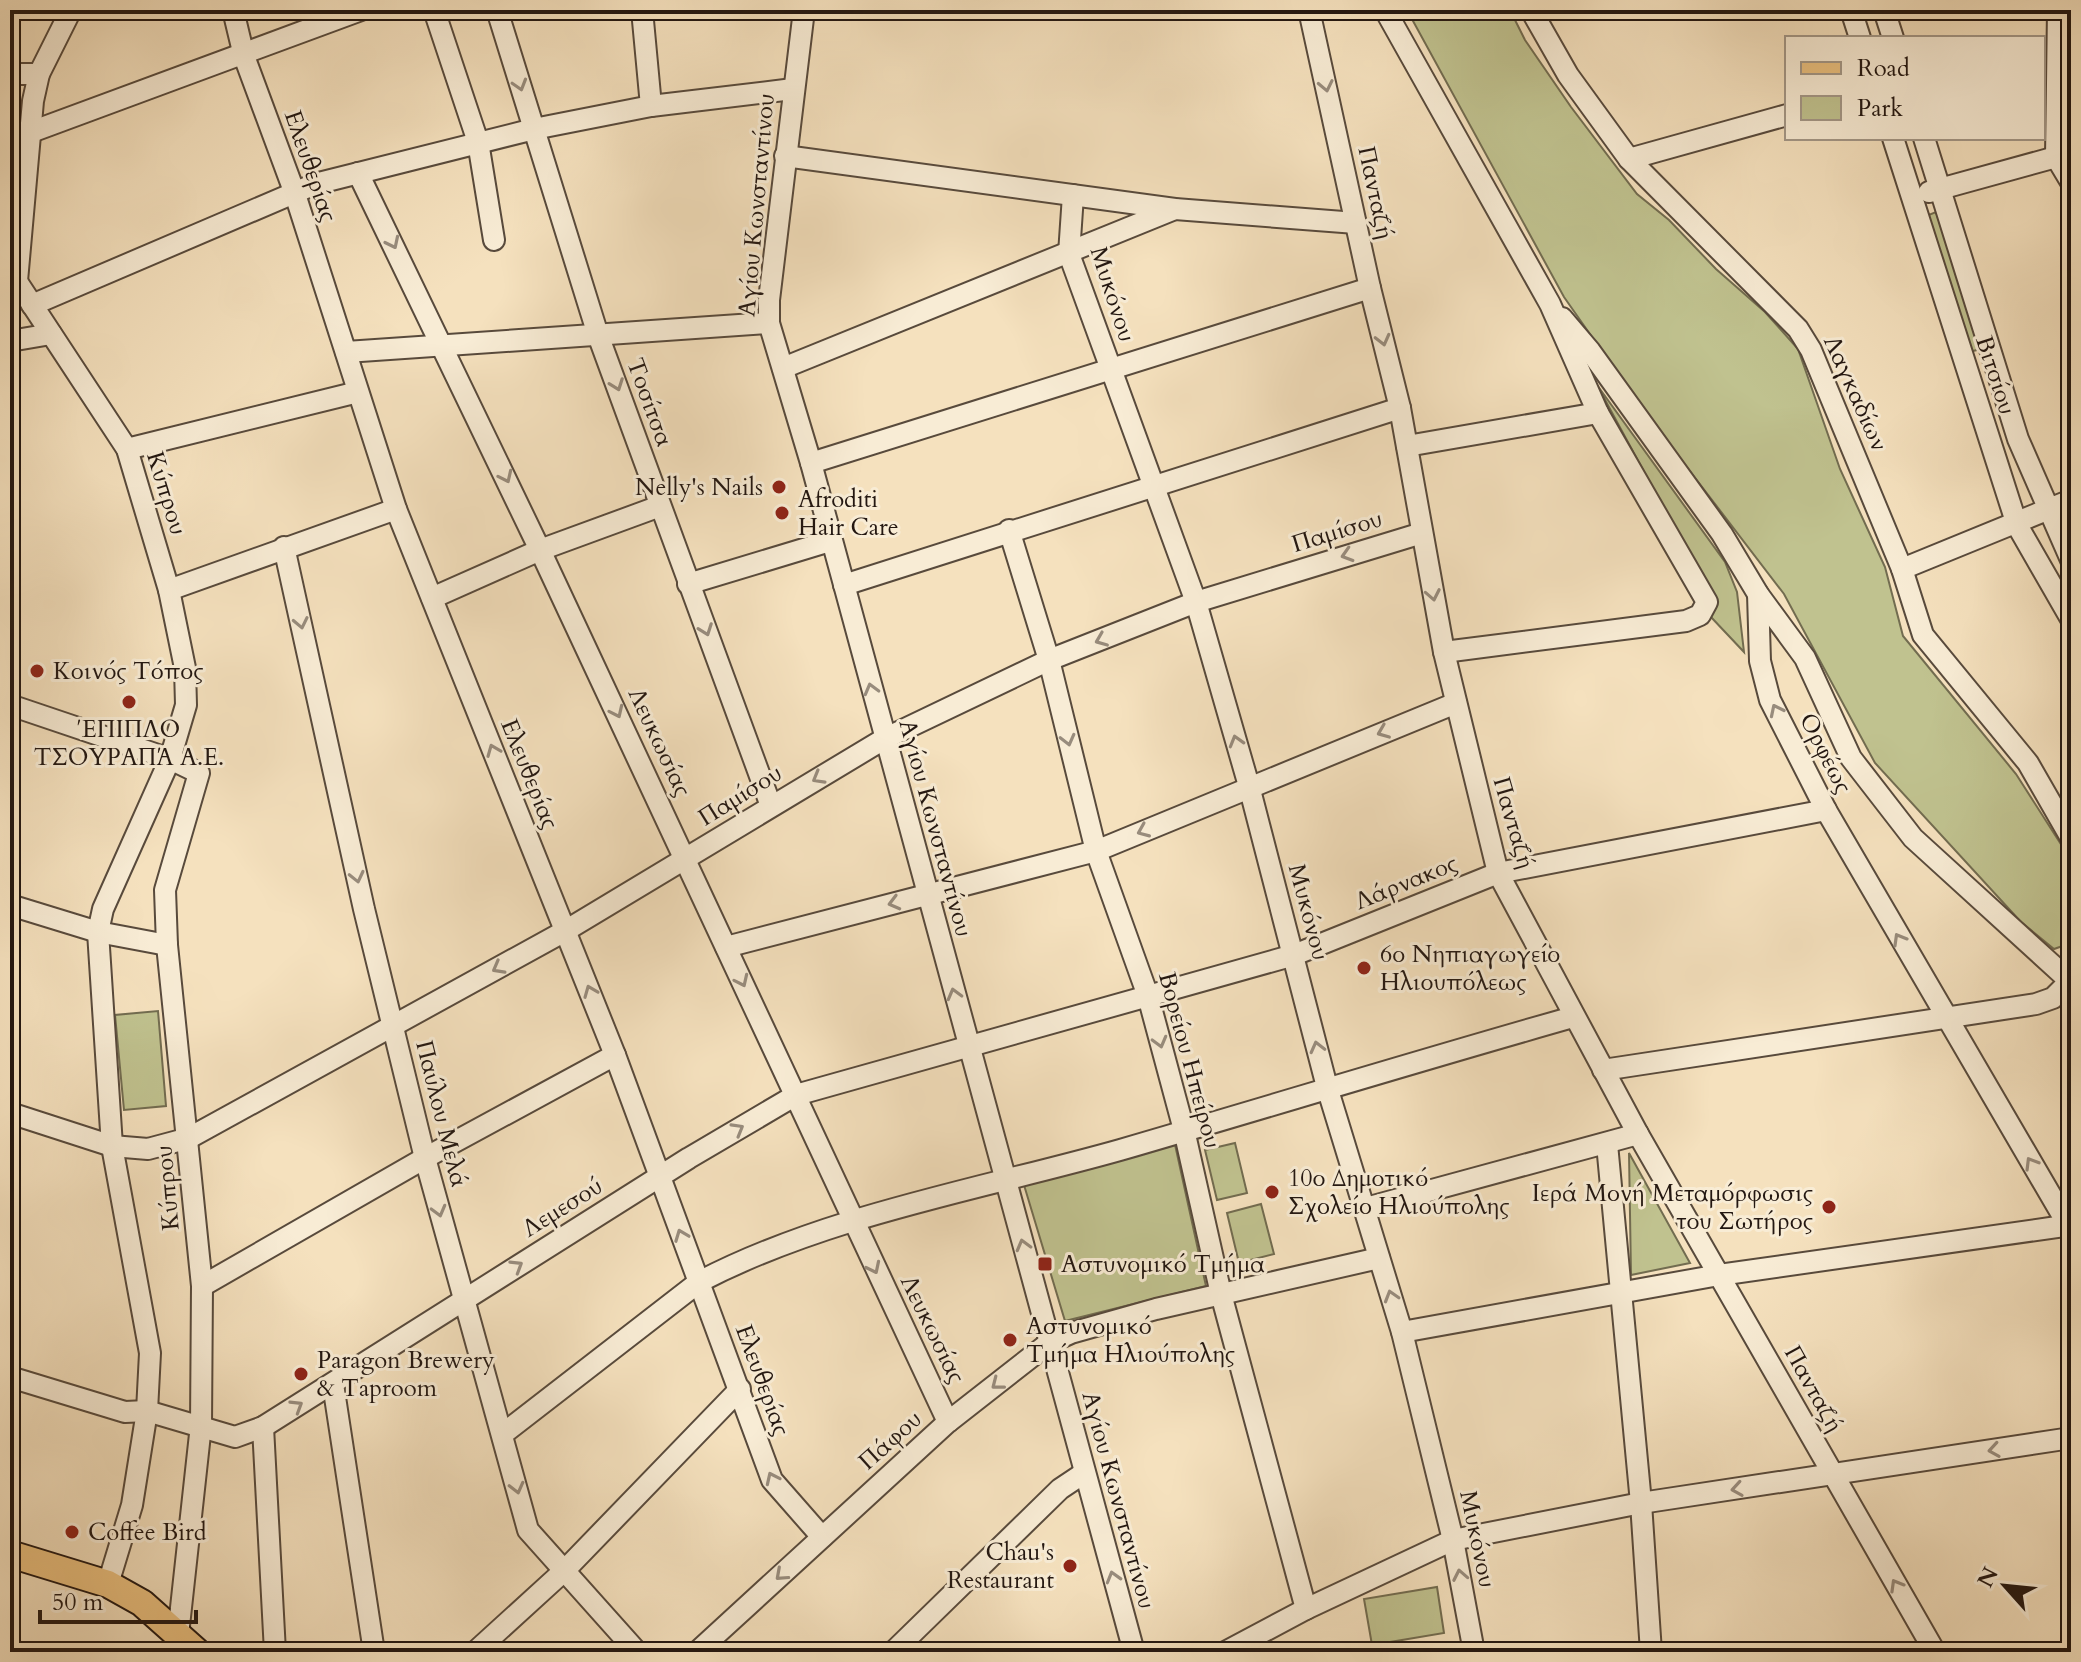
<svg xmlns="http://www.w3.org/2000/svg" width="2081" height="1662" font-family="Cardo,serif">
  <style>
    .green { fill: #c0c28f; stroke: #726c50; stroke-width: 2 }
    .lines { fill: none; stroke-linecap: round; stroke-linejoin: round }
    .minor-casing { stroke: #584a3c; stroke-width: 24 }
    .major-casing { stroke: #231711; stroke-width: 30 }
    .minor { stroke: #f8ecd5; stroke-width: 20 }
    .major { stroke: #eac07f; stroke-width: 26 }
    .oneway { stroke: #988c7d }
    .poi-dot { fill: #8f2418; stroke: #f8ecd5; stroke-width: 3 }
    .labels { text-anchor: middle; stroke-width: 6; stroke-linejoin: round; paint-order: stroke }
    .street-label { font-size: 24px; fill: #231711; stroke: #f8ecd5 }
    .poi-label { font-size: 24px; fill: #231711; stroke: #f8ecd5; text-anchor: start }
  </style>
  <rect width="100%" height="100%" fill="#f5e1be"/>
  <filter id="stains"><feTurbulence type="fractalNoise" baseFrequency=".0025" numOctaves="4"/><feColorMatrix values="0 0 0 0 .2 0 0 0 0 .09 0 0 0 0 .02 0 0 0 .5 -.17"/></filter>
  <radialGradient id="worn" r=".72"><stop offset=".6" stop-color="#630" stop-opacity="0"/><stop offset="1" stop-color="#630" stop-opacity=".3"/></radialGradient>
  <g class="green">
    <path d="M 1407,10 L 1510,10 L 1525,40 L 1571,107 L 1637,194 L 1669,220 L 1716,269 L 1765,312 L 1798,349 L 1840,469 L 1885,567 L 1903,636 L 2016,774 L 2071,860 L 2071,943 L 2054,949 L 2021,922 L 1875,763 L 1784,594 L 1643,410 L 1564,297 Z"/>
    <path d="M 1936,212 L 1981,349 L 1969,352 L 1926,216 Z"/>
    <path d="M 1597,385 L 1725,562 L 1737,592 L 1744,652 L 1710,616 L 1708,590 Z"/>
    <path d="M 158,1011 L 166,1106 L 124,1110 L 115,1015 Z"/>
    <path d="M 1174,1140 L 1206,1286 L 1065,1321 L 1024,1185 Z"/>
    <path d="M 1235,1143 L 1247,1193 L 1217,1200 L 1205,1150 Z"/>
    <path d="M 1629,1153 L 1690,1263 L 1631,1275 Z"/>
    <path d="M 1261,1204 L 1274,1254 L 1239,1263 L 1227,1213 Z"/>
    <path d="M 1437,1587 L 1444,1633 L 1372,1645 L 1364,1599 Z"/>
  </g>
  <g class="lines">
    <defs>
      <g id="minor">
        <path d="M 233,10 L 244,56 L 294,191 L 396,509 L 615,1055 L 772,1480 L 822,1537"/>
        <path d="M 434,10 L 478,142 L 494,240"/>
        <path d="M 497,10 L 598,335 L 771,806"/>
        <path d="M 642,10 L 651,106"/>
        <path d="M 804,10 L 769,300 L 769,323 L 811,463 L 1134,1652"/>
        <path d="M 1309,10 L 1370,288 L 1400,408 L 1444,652 L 1498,873 L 1638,1134 L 1935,1652"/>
        <path d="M 1385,10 L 1550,304 L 1598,413 L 1707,602 L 1700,615 L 1686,621 L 1444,652"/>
        <path d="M 1531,10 L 1568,75 L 1629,159 L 1798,329 L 1811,350 L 1902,569 L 1923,635 L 2028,763 L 2071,838"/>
        <path d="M 1851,10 L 1860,38"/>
        <path d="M 1884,10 L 1893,38"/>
        <path d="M 2058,10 L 2056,157 L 2071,182"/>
        <path d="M 10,74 L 39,74"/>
        <path d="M 31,132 L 361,10"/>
        <path d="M 1893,138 L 2017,525 L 2071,619"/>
        <path d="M 1924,138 L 2018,439 L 2071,560"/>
        <path d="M 785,156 L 1175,209 L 1356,223"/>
        <path d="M 1629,159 L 1787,115"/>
        <path d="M 358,173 L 540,550 L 948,1422"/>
        <path d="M 1929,192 L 2056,157"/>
        <path d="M 1073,195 L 1069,254 L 1196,602 L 1249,786 L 1327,1087 L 1402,1332 L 1453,1540 L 1474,1652"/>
        <path d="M 10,271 L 127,449 L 169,590 L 185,668 L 186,705 L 170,759 L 103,909 L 98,932 L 112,1146 L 150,1353 L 147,1411 L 132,1505 L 108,1584"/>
        <path d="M 17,281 L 33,101 L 39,74 L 71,10"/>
        <path d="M 32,305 L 315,184 L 534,129 L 651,106 L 793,89"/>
        <path d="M 1562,318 L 1590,351 L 1722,534 L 1758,594 L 1805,658 L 1851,758 L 1913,838 L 2071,982"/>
        <path d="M 10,341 L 51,334"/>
        <path d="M 346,352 L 769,323"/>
        <path d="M 783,368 L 1175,209"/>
        <path d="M 1407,446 L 1598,413"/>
        <path d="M 127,449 L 358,392"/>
        <path d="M 811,463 L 1370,288"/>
        <path d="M 1009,530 L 1049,660 L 1096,851 L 1148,996 L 1184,1130 L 1221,1294 L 1306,1609"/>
        <path d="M 284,547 L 364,909 L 425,1158 L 528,1530 L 637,1652"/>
        <path d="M 1902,569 L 2071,500"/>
        <path d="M 688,584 L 830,541"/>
        <path d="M 844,585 L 1400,408"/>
        <path d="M 169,590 L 396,509"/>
        <path d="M 1758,594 L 1760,661 L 1770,700 L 1826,810 L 2071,1230"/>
        <path d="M 432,598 L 540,550 L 660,506"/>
        <path d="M 10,705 L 170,759 L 199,773 L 165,890 L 167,945 L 202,1286 L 201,1425 L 178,1635"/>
        <path d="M 10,905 L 98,932 L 167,945"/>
        <path d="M 726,947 L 1096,851 L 1456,703"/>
        <path d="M 1603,1070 L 2036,1004 L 2053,998 L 2071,980"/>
        <path d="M 10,1113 L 112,1146 L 148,1149 L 189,1138 L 565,931 L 884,739 L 1049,660 L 1196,602 L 1422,533"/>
        <path d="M 1607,1144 L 1641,1503 L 1651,1652"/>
        <path d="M 1366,1208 L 1638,1134"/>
        <path d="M 202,1286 L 425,1158 L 615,1055"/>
        <path d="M 1402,1332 L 1719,1275 L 2071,1225"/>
        <path d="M 10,1377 L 125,1412 L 147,1411 L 235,1437 L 263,1427 L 689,1158 L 796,1095 L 1294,955 L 1498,873 L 1826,810"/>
        <path d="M 333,1384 L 374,1652"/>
        <path d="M 263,1427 L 275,1652"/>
        <path d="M 504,1433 L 699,1282 C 827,1215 982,1189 1120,1150 C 1271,1106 1421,1060 1573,1017"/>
        <path d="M 475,1652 L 565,1570 L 740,1389"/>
        <path d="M 697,1652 L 948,1422 L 1049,1343 L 1071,1333 L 1156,1309 L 1379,1258"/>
        <path d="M 893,1652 L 1060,1489 L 1084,1473"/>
        <path d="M 1225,1652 L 1306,1609 L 1453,1540 L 1641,1503 L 2071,1438"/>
      </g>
      <path id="major" d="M 10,1554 L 108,1584 L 142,1603 L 197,1652"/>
    </defs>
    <use href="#minor" class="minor-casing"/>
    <use href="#major" class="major-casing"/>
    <use href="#minor" class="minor"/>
    <use href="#major" class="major"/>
  </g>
  <defs><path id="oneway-chevron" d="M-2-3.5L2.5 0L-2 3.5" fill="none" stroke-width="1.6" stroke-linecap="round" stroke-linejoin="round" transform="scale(2)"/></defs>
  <g class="oneway">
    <use href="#oneway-chevron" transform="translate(520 85) rotate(73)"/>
    <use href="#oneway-chevron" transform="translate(1326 86) rotate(78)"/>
    <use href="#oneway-chevron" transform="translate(393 243) rotate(64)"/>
    <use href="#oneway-chevron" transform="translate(1383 340) rotate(76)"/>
    <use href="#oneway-chevron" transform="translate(617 385) rotate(70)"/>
    <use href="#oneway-chevron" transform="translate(506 477) rotate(65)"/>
    <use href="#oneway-chevron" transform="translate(1347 555) rotate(163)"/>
    <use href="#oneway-chevron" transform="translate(1433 595) rotate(79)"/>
    <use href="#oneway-chevron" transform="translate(301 623) rotate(78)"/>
    <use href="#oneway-chevron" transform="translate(706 630) rotate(70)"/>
    <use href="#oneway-chevron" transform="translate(1101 640) rotate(158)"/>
    <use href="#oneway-chevron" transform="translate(871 689) rotate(-105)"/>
    <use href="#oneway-chevron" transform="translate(1776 710) rotate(-116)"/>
    <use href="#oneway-chevron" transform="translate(617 712) rotate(65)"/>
    <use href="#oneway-chevron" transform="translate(1383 732) rotate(158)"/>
    <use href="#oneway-chevron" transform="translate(1068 740) rotate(76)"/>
    <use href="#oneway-chevron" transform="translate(1236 741) rotate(-106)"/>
    <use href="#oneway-chevron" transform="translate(493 750) rotate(-112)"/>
    <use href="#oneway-chevron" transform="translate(818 778) rotate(150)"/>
    <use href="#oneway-chevron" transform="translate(1143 831) rotate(157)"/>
    <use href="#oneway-chevron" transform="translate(357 877) rotate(77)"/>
    <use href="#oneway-chevron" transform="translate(894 903) rotate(165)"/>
    <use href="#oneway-chevron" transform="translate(1899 939) rotate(-120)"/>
    <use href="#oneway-chevron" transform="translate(498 968) rotate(151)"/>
    <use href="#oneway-chevron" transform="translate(742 981) rotate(65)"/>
    <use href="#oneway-chevron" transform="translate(590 991) rotate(-112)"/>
    <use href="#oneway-chevron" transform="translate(954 994) rotate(-105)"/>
    <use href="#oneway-chevron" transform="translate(1160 1042) rotate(75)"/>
    <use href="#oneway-chevron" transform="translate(1317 1047) rotate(-104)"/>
    <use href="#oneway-chevron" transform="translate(738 1129) rotate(-30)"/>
    <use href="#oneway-chevron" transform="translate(2031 1163) rotate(-121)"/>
    <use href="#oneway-chevron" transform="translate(439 1211) rotate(75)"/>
    <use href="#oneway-chevron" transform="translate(681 1235) rotate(-111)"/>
    <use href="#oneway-chevron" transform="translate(1023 1245) rotate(-105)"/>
    <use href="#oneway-chevron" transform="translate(517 1266) rotate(-32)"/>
    <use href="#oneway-chevron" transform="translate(874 1268) rotate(64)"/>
    <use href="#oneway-chevron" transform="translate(1391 1296) rotate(-107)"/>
    <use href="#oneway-chevron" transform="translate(997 1384) rotate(142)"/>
    <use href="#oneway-chevron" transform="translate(297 1406) rotate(-32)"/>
    <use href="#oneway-chevron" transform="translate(1994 1450) rotate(171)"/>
    <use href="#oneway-chevron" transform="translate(772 1478) rotate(-115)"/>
    <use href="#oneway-chevron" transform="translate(517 1488) rotate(76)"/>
    <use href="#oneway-chevron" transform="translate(1737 1489) rotate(171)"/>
    <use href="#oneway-chevron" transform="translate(781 1575) rotate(138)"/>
    <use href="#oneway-chevron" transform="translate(1460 1575) rotate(-101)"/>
    <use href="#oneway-chevron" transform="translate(1113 1577) rotate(-106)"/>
    <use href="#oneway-chevron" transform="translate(1896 1585) rotate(-120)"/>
  </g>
  <g class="poi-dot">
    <circle cx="779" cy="487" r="8"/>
    <circle cx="782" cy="513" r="8"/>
    <circle cx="37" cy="671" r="8"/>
    <circle cx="129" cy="702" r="8"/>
    <circle cx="1364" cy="968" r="8"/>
    <circle cx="1272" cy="1192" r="8"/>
    <circle cx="1829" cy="1207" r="8"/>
    <rect x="1037" y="1256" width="16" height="16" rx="4"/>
    <circle cx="1010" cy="1340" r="8"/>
    <circle cx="301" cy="1374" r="8"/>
    <circle cx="72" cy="1532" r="8"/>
    <circle cx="1070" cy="1566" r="8"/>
  </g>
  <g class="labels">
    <g class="street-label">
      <text transform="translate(311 166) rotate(71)" y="8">Ελευθερίας</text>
      <text transform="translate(1376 193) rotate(78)" y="8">Πανταζή</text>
      <text transform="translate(756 205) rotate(-85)" y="8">Αγίου Κωνσταντίνου</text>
      <text transform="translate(1113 294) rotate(72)" y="8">Μυκόνου</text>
      <text transform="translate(1996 375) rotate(72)" y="8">Βιτσίου</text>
      <text transform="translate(1856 393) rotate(66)" y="8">Λαγκαδίων</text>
      <text transform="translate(650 402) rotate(70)" y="8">Τοσίτσα</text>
      <text transform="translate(167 493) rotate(73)" y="8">Κύπρου</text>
      <text transform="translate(1337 531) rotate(-17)" y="8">Παμίσου</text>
      <text transform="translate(660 742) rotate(65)" y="8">Λευκωσίας</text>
      <text transform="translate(1826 753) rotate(63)" y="8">Ορφέως</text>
      <text transform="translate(530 774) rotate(68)" y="8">Ελευθερίας</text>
      <text transform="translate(740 795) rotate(-32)" y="8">Παμίσου</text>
      <text transform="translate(1514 823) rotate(74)" y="8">Πανταζή</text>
      <text transform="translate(936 828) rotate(75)" y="8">Αγίου Κωνσταντίνου</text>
      <text transform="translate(1406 882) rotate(-22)" y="8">Λάρνακος</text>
      <text transform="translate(1309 912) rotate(75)" y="8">Μυκόνου</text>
      <text transform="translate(1190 1060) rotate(75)" y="8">Βορείου Ηπείρου</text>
      <text transform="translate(442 1114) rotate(76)" y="8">Παύλου Μελά</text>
      <text transform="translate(167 1188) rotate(-95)" y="8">Κύπρου</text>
      <text transform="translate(562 1207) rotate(-32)" y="8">Λεμεσού</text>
      <text transform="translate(933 1329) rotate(64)" y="8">Λευκωσίας</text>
      <text transform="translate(763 1380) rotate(70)" y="8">Ελευθερίας</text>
      <text transform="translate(1814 1389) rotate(61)" y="8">Πανταζή</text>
      <text transform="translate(890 1440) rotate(-42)" y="8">Πάφου</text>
      <text transform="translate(1119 1500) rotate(75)" y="8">Αγίου Κωνσταντίνου</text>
      <text transform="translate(1478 1539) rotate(78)" y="8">Μυκόνου</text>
    </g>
    <g class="poi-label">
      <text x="763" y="495" text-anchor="end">Nelly's Nails</text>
      <text x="798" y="507">Afroditi<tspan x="798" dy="28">Hair Care</tspan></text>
      <text x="53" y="679">Κοινός Τόπος</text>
      <text x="129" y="737" text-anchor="middle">ΈΠΙΠΛΟ<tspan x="129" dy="28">ΤΣΟΥΡΑΠΆ Α.Ε.</tspan></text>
      <text x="1380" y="962">6ο Νηπιαγωγείο<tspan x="1380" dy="28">Ηλιουπόλεως</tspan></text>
      <text x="1288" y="1186">10ο Δημοτικό<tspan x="1288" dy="28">Σχολείο Ηλιούπολης</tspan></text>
      <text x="1813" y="1201" text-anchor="end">Ιερά Μονή Μεταμόρφωσις<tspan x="1813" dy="28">του Σωτήρος</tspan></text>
      <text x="1061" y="1272">Αστυνομικό Τμήμα</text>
      <text x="1026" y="1334">Αστυνομικό<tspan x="1026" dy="28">Τμήμα Ηλιούπολης</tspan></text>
      <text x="317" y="1368">Paragon Brewery<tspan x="317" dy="28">&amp; Taproom</tspan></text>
      <text x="88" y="1540">Coffee Bird</text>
      <text x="1054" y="1560" text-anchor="end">Chau's<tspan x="1054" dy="28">Restaurant</tspan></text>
    </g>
  </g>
  <rect width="2081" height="1662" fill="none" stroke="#f5e1be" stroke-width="40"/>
  <rect x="12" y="12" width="2057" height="1638" fill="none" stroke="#231711" stroke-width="4"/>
  <rect x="20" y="20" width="2041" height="1622" fill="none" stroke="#231711" stroke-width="2"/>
  <rect x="1785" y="36" width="260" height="104" fill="#f8ecd5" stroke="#a39787" stroke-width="2"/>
  <rect x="1801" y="62" width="40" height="12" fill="#eac07f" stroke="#a39787" stroke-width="2"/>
  <text x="1857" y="76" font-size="24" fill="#231711">Road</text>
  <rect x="1801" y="96" width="40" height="24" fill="#c0c28f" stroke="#a39787" stroke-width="2"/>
  <text x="1857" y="116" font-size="24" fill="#231711">Park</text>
  <g transform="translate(2005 1586) rotate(297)" stroke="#f8ecd5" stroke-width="6" paint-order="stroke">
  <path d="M0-6L14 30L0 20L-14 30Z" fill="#231711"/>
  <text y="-12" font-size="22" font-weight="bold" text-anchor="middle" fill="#231711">N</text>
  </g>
  <path d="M40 1610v12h156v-12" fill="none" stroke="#231711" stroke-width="4"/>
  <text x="52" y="1610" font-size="24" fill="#231711" stroke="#f8ecd5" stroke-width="6" paint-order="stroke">50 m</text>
  <rect width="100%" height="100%" filter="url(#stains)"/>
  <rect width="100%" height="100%" fill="url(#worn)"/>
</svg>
